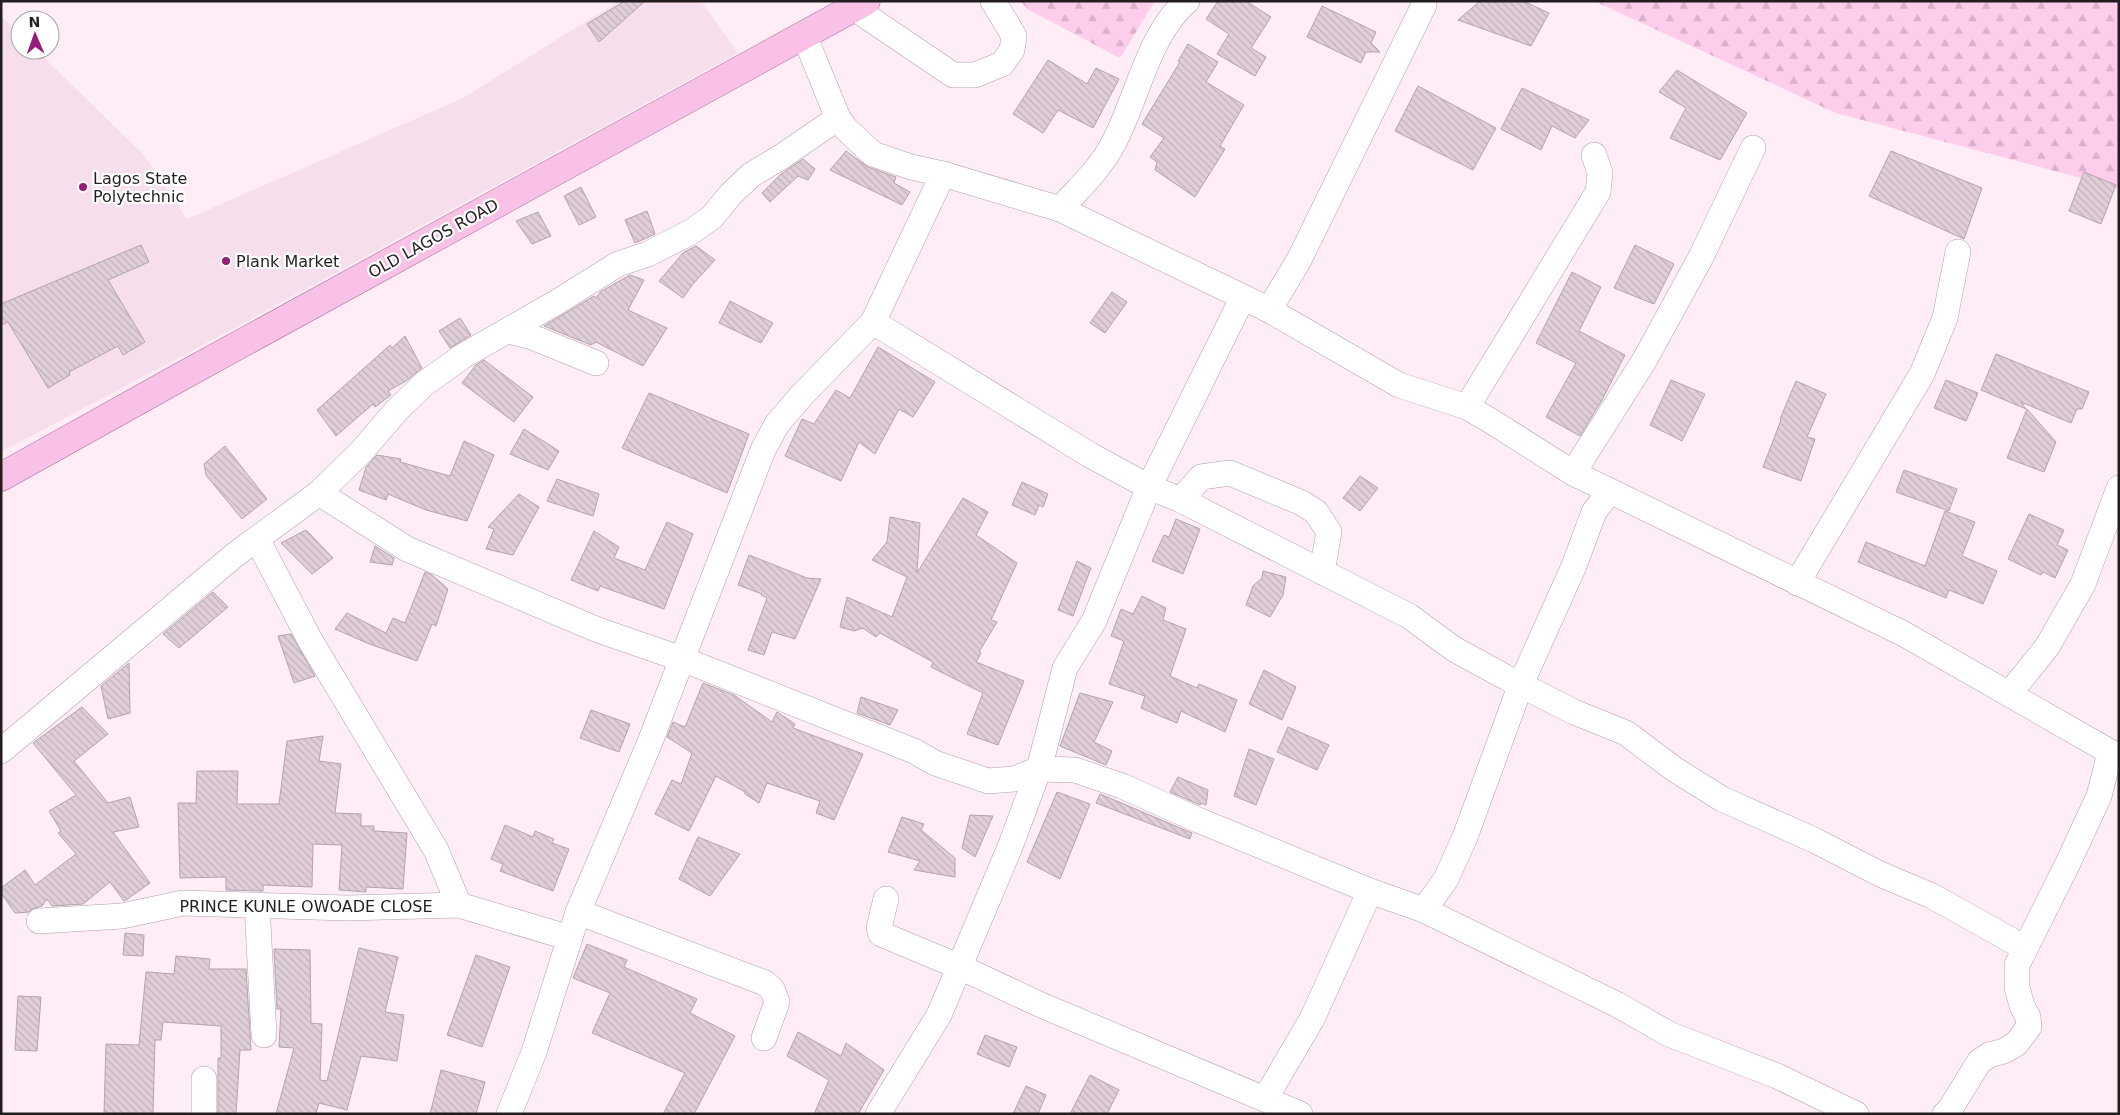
<svg xmlns="http://www.w3.org/2000/svg" width="2120" height="1115" font-family="'DejaVu Sans',sans-serif">
  <style>
    .built { fill: #f6deec }
    .forest { fill: url(#forest-firs) }
    .building { fill: url(#building-back-hatch); stroke: #b3a3ad }
    .lines { fill: none; stroke-linecap: round; stroke-linejoin: round }
    .minor-casing { stroke: #b0a0a9; stroke-width: 26 }
    .major-casing { stroke: #aa6c95; stroke-width: 29 }
    .minor { stroke: #fff; stroke-width: 25 }
    .major { stroke: #f8c1e5; stroke-width: 28 }
    .poi-dot { fill: #971e78; stroke: #fff; stroke-width: 2 }
    .labels { text-anchor: middle; stroke-width: 4.5; stroke-linejoin: round; paint-order: stroke }
    .poi-label { font-size: 16px; fill: #231d20; stroke: #fff; text-anchor: start }
    .street-label { font-size: 16px; fill: #231d20; stroke: #fff }
  </style>
  <defs>
    <pattern id="forest-firs" width="22" height="20" patternUnits="userSpaceOnUse" patternTransform="scale(1.25)"><rect width="22" height="20" fill="#ffcdec"/><path d="M5 1l3.5 6h-7zM16 11l3.5 6h-7z" fill="#dab0ca"/></pattern>
    <pattern id="building-back-hatch" width="6" height="6" patternUnits="userSpaceOnUse" patternTransform="scale(1.25)"><rect width="6" height="6" fill="#e0cfd9"/><path d="M-1 5l2 2M0 0l6 6M5-1l2 2" fill="none" stroke="#c0b1ba"/></pattern>
  </defs>
  <rect width="100%" height="100%" fill="#feedf7"/>
  <path class="built" d="M 619,1 L 701,1 L 738,53 L 218,337 L 1,452 L 1,16 L 20,35 L 20,50 L 36,50 L 144,155 L 187,219 L 463,98 Z"/>
  <g class="forest">
    <path d="M 1020,1 L 1155,1 L 1120,58 L 1029,10 Z"/>
    <path d="M 1594,1 L 2119,1 L 2119,188 L 1836,113 Z"/>
  </g>
  <g class="building">
    <path d="M 625,1 L 645,1 L 599,42 L 587,24 Z"/>
    <path d="M 1218,1 L 1246,1 L 1271,17 L 1251,48 L 1266,57 L 1255,76 L 1217,54 L 1229,34 L 1206,19 Z"/>
    <path d="M 1480,1 L 1523,1 L 1549,13 L 1531,46 L 1458,20 Z"/>
    <path d="M 1322,6 L 1376,32 L 1371,43 L 1380,52 L 1366,52 L 1361,63 L 1307,37 Z"/>
    <path d="M 1188,44 L 1218,62 L 1206,82 L 1244,105 L 1220,146 L 1225,149 L 1195,197 L 1155,170 L 1157,162 L 1150,157 L 1164,138 L 1142,124 L 1180,62 L 1178,61 Z"/>
    <path d="M 1048,60 L 1087,84 L 1096,68 L 1119,79 L 1093,128 L 1058,110 L 1043,133 L 1013,114 Z"/>
    <path d="M 1677,70 L 1747,113 L 1720,160 L 1670,138 L 1686,108 L 1659,92 Z"/>
    <path d="M 1418,86 L 1496,128 L 1473,170 L 1395,131 Z"/>
    <path d="M 1522,88 L 1589,120 L 1575,138 L 1552,126 L 1541,150 L 1501,129 Z"/>
    <path d="M 846,151 L 868,167 L 896,177 L 894,183 L 910,192 L 902,205 L 830,170 Z"/>
    <path d="M 1891,151 L 1982,188 L 1964,239 L 1869,196 Z"/>
    <path d="M 803,159 L 815,169 L 808,180 L 798,176 L 770,202 L 762,193 L 781,174 Z"/>
    <path d="M 2084,172 L 2116,185 L 2101,224 L 2069,211 Z"/>
    <path d="M 581,187 L 596,217 L 579,225 L 564,196 Z"/>
    <path d="M 647,211 L 655,234 L 635,243 L 625,220 Z"/>
    <path d="M 538,212 L 551,236 L 532,244 L 516,221 Z"/>
    <path d="M 141,245 L 149,262 L 108,280 L 145,342 L 123,355 L 118,346 L 69,372 L 70,375 L 48,388 L 8,322 L 1,325 L 1,304 Z"/>
    <path d="M 1635,245 L 1674,264 L 1654,304 L 1614,288 Z"/>
    <path d="M 696,246 L 715,260 L 693,284 L 683,298 L 659,281 L 684,252 Z"/>
    <path d="M 1572,272 L 1601,287 L 1579,331 L 1625,355 L 1602,400 L 1580,436 L 1546,417 L 1576,363 L 1536,343 Z"/>
    <path d="M 630,275 L 644,280 L 628,310 L 667,328 L 643,366 L 596,342 L 591,345 L 544,326 L 594,296 L 596,298 L 600,292 Z"/>
    <path d="M 1112,292 L 1127,302 L 1105,333 L 1090,323 Z"/>
    <path d="M 730,301 L 773,323 L 761,343 L 719,323 Z"/>
    <path d="M 460,318 L 471,335 L 450,348 L 439,331 Z"/>
    <path d="M 405,336 L 422,368 L 406,381 L 388,391 L 391,395 L 375,407 L 373,404 L 336,436 L 317,410 L 390,345 L 392,348 Z"/>
    <path d="M 878,347 L 935,382 L 913,417 L 899,409 L 875,454 L 859,442 L 841,481 L 785,456 L 802,419 L 814,424 L 836,390 L 850,398 Z"/>
    <path d="M 1996,354 L 2089,392 L 2082,409 L 2077,409 L 2071,423 L 2021,402 L 2026,409 L 1981,390 Z"/>
    <path d="M 484,360 L 533,397 L 514,422 L 462,383 L 476,365 Z"/>
    <path d="M 1671,380 L 1705,394 L 1682,441 L 1650,425 Z"/>
    <path d="M 1946,380 L 1978,393 L 1966,421 L 1934,408 Z"/>
    <path d="M 1796,381 L 1826,394 L 1807,437 L 1815,439 L 1801,481 L 1763,467 L 1781,420 L 1780,419 Z"/>
    <path d="M 649,393 L 749,434 L 727,493 L 622,448 Z"/>
    <path d="M 2027,409 L 2056,442 L 2044,472 L 2007,458 Z"/>
    <path d="M 524,429 L 559,451 L 548,470 L 510,454 Z"/>
    <path d="M 464,441 L 494,455 L 467,521 L 426,510 L 388,494 L 386,500 L 359,490 L 366,467 L 377,455 L 401,459 L 400,462 L 450,476 Z"/>
    <path d="M 225,446 L 267,499 L 242,519 L 206,475 L 204,464 Z"/>
    <path d="M 1904,470 L 1957,489 L 1949,511 L 1896,492 Z"/>
    <path d="M 1360,476 L 1378,488 L 1360,511 L 1343,498 Z"/>
    <path d="M 557,479 L 599,494 L 593,516 L 547,501 Z"/>
    <path d="M 1022,482 L 1048,494 L 1043,507 L 1039,505 L 1035,515 L 1012,505 Z"/>
    <path d="M 519,494 L 539,507 L 513,555 L 486,549 L 494,529 L 488,527 Z"/>
    <path d="M 963,498 L 988,512 L 976,535 L 1017,563 L 991,620 L 997,622 L 979,652 L 981,653 L 976,662 L 1024,681 L 998,745 L 967,734 L 983,693 L 931,667 L 933,662 L 880,633 L 876,637 L 863,628 L 854,631 L 840,627 L 847,597 L 892,617 L 907,577 L 872,560 L 887,542 L 890,517 L 920,523 L 917,573 Z"/>
    <path d="M 1945,511 L 1975,522 L 1962,556 L 1997,571 L 1983,604 L 1949,590 L 1946,598 L 1858,562 L 1866,542 L 1925,566 Z"/>
    <path d="M 2029,514 L 2064,530 L 2057,545 L 2068,550 L 2055,578 L 2043,572 L 2041,575 L 2008,559 Z"/>
    <path d="M 1176,519 L 1200,529 L 1183,574 L 1152,561 L 1164,535 L 1169,537 Z"/>
    <path d="M 667,522 L 693,534 L 664,609 L 600,586 L 598,591 L 571,580 L 594,531 L 619,547 L 614,558 L 645,570 Z"/>
    <path d="M 306,530 L 333,558 L 312,574 L 281,543 Z"/>
    <path d="M 375,546 L 394,558 L 392,565 L 370,562 Z"/>
    <path d="M 749,555 L 807,578 L 821,579 L 795,639 L 772,632 L 764,655 L 748,650 L 767,598 L 761,595 L 762,594 L 738,585 Z"/>
    <path d="M 1077,561 L 1091,568 L 1073,616 L 1058,610 Z"/>
    <path d="M 1263,571 L 1286,577 L 1283,595 L 1270,617 L 1246,605 L 1253,586 L 1262,578 Z"/>
    <path d="M 425,572 L 432,575 L 448,589 L 436,626 L 432,624 L 417,661 L 367,643 L 335,629 L 347,613 L 386,633 L 393,618 L 405,623 Z"/>
    <path d="M 213,592 L 228,607 L 179,648 L 163,634 Z"/>
    <path d="M 1142,596 L 1166,608 L 1163,620 L 1186,629 L 1170,676 L 1197,688 L 1199,684 L 1237,700 L 1225,732 L 1181,711 L 1177,723 L 1141,708 L 1145,696 L 1109,684 L 1124,641 L 1111,636 L 1121,609 L 1133,614 Z"/>
    <path d="M 291,634 L 315,676 L 294,683 L 278,636 Z"/>
    <path d="M 129,663 L 130,713 L 108,719 L 101,686 Z"/>
    <path d="M 1264,670 L 1296,687 L 1282,720 L 1249,704 Z"/>
    <path d="M 703,683 L 734,695 L 772,722 L 777,712 L 795,724 L 793,728 L 863,754 L 834,820 L 816,813 L 820,801 L 767,783 L 759,803 L 745,794 L 745,792 L 716,776 L 689,831 L 655,814 L 672,780 L 681,784 L 692,753 L 667,737 L 673,722 L 685,727 Z"/>
    <path d="M 1080,693 L 1113,702 L 1094,742 L 1112,751 L 1106,765 L 1060,746 Z"/>
    <path d="M 861,697 L 898,710 L 890,725 L 857,713 Z"/>
    <path d="M 82,707 L 108,734 L 74,761 L 108,803 L 130,797 L 139,827 L 113,832 L 150,883 L 126,900 L 124,901 L 110,882 L 83,904 L 52,906 L 47,899 L 42,906 L 32,909 L 29,912 L 15,913 L 1,893 L 1,888 L 25,870 L 35,885 L 76,854 L 58,833 L 61,831 L 49,811 L 76,795 L 33,743 Z"/>
    <path d="M 591,710 L 630,724 L 619,752 L 580,738 Z"/>
    <path d="M 1288,727 L 1329,745 L 1317,770 L 1277,752 Z"/>
    <path d="M 323,736 L 319,761 L 341,764 L 335,813 L 361,814 L 361,826 L 374,826 L 374,831 L 407,833 L 403,889 L 366,887 L 366,892 L 339,890 L 342,845 L 313,844 L 312,887 L 263,885 L 263,891 L 226,890 L 226,877 L 180,878 L 178,803 L 196,803 L 197,771 L 238,771 L 237,804 L 279,804 L 287,741 Z"/>
    <path d="M 1249,749 L 1274,759 L 1256,805 L 1234,796 Z"/>
    <path d="M 1178,777 L 1208,790 L 1206,805 L 1201,803 L 1200,805 L 1170,792 Z"/>
    <path d="M 1057,792 L 1090,804 L 1060,879 L 1027,862 Z"/>
    <path d="M 1100,794 L 1192,833 L 1190,839 L 1096,803 Z"/>
    <path d="M 970,815 L 993,816 L 975,857 L 962,848 Z"/>
    <path d="M 902,817 L 924,824 L 921,830 L 955,858 L 955,877 L 914,870 L 920,861 L 888,852 Z"/>
    <path d="M 505,825 L 533,837 L 535,831 L 554,839 L 552,843 L 569,849 L 553,891 L 500,871 L 503,864 L 491,859 Z"/>
    <path d="M 698,837 L 740,854 L 710,896 L 679,879 Z"/>
    <path d="M 125,933 L 144,935 L 143,956 L 123,955 Z"/>
    <path d="M 587,944 L 627,960 L 624,967 L 697,999 L 690,1013 L 735,1036 L 694,1114 L 663,1114 L 685,1073 L 592,1033 L 610,993 L 573,978 Z"/>
    <path d="M 359,948 L 398,957 L 385,1012 L 404,1015 L 397,1061 L 361,1056 L 347,1110 L 319,1103 L 316,1114 L 276,1114 L 294,1048 L 279,1047 L 281,1009 L 277,1009 L 274,949 L 310,950 L 311,1023 L 322,1024 L 320,1080 L 327,1081 Z"/>
    <path d="M 476,955 L 510,967 L 482,1047 L 447,1035 Z"/>
    <path d="M 176,956 L 210,959 L 209,969 L 246,969 L 251,1050 L 240,1050 L 236,1114 L 218,1114 L 218,1058 L 221,1058 L 221,1026 L 163,1022 L 161,1040 L 155,1040 L 153,1114 L 104,1114 L 106,1044 L 139,1045 L 146,972 L 174,974 Z"/>
    <path d="M 18,996 L 41,997 L 37,1051 L 15,1050 Z"/>
    <path d="M 798,1032 L 841,1056 L 846,1043 L 884,1070 L 858,1114 L 814,1114 L 829,1080 L 787,1056 Z"/>
    <path d="M 985,1035 L 1017,1047 L 1009,1067 L 977,1054 Z"/>
    <path d="M 441,1070 L 485,1082 L 476,1114 L 430,1114 Z"/>
    <path d="M 1090,1075 L 1119,1090 L 1107,1114 L 1070,1114 Z"/>
    <path d="M 1026,1086 L 1046,1095 L 1038,1114 L 1013,1114 Z"/>
  </g>
  <g class="lines">
    <defs>
      <g id="minor">
        <path d="M 854,8 L 953,75 L 975,75 L 1002,64 L 1012,50 L 1014,36 L 993,1"/>
        <path d="M 804,35 L 838,118 L 846,129 L 873,154 L 911,167 L 943,174 L 1060,209 L 1243,297 L 1269,310 L 1399,385 L 1467,407 L 1491,421 L 1573,473 L 1904,634 L 2119,757"/>
        <path d="M 1060,209 C 1079,188 1100,169 1113,144 C 1137,100 1148,34 1187,1"/>
        <path d="M 1269,310 L 1299,260 L 1424,5"/>
        <path d="M 873,322 L 1090,455 L 1149,487 L 1181,500 L 1409,616 L 1454,649 L 1507,678 L 1574,712 L 1626,733 L 1674,769 L 1722,799 L 1814,840 L 1880,874 L 1932,896 L 2025,948"/>
        <path d="M 509,331 L 532,337 L 596,363"/>
        <path d="M 1467,407 L 1598,192 L 1600,173 L 1594,155"/>
        <path d="M 1573,473 L 1644,361 L 1701,257 L 1753,148"/>
        <path d="M 319,493 L 407,549 L 598,630 L 682,659 L 914,751 L 935,763 L 988,781 L 1014,779 L 1039,769 L 1075,770 L 1122,786 L 1198,820 L 1370,891 L 1424,910 L 1616,1004 L 1669,1034 L 1777,1076 L 1856,1114"/>
        <path d="M 1181,500 L 1201,477 L 1230,473 L 1302,503 L 1316,512 L 1329,532 L 1322,572"/>
        <path d="M 257,539 L 311,642 L 436,850 L 459,905"/>
        <path d="M 1797,583 L 1922,374 L 1945,318 L 1958,252"/>
        <path d="M 2009,694 L 2047,647 L 2083,584 L 2119,488"/>
        <path d="M 1,751 L 236,554 L 319,493 L 361,452 L 397,410 L 424,384 L 463,356 L 557,302 L 618,264 L 648,254 L 691,232 L 712,217 L 731,194 L 751,175 L 781,157 L 838,118"/>
        <path d="M 886,899 L 879,928 L 881,934 L 960,967 L 1041,1005 L 1300,1114"/>
        <path d="M 257,905 L 264,1035"/>
        <path d="M 1424,910 L 1446,879 L 1465,837 L 1521,684 L 1574,566 L 1594,512 L 1610,491"/>
        <path d="M 578,912 L 765,983 L 772,989 L 777,1002 L 764,1038"/>
        <path d="M 39,921 L 122,916 L 183,903 L 347,908 L 459,905 L 570,938"/>
        <path d="M 1265,1099 L 1312,1019 L 1370,891"/>
        <path d="M 204,1114 L 204,1079"/>
        <path d="M 509,1114 L 534,1052 L 578,912 L 650,742 L 763,450 L 777,424 L 802,395 L 873,322 L 943,174"/>
        <path d="M 878,1114 L 939,1015 L 1010,847 L 1039,769 L 1065,668 L 1094,621 L 1149,487 L 1243,297"/>
        <path d="M 1945,1114 L 1950,1109 L 1979,1062 L 1989,1055 L 2004,1051 L 2016,1044 L 2029,1027 L 2028,1017 L 2022,1006 L 2017,987 L 2017,965 L 2068,863 L 2099,796 L 2110,753"/>
      </g>
      <path id="major" d="M 1,477 L 184,375 L 866,1"/>
    </defs>
    <use href="#minor" class="minor-casing"/>
    <use href="#major" class="major-casing"/>
    <use href="#minor" class="minor"/>
    <use href="#major" class="major"/>
  </g>
  <g class="poi-dot">
    <circle cx="83" cy="187" r="5"/>
    <circle cx="226" cy="261" r="5"/>
  </g>
  <g class="labels">
    <g class="poi-label">
      <text x="93" y="184">Lagos State<tspan x="93" dy="18">Polytechnic</tspan></text>
      <text x="236" y="267">Plank Market</text>
    </g>
    <g class="street-label">
      <text transform="translate(433 238) rotate(-29)" y="6">OLD LAGOS ROAD</text>
      <text x="306" y="912">PRINCE KUNLE OWOADE CLOSE</text>
    </g>
  </g>
  <rect width="2120" height="1115" fill="none" stroke="#231d20" stroke-width="5"/>
  <g transform="translate(35 35) rotate(358)"><circle r="24" fill="#ffffff" stroke="#a7a5a6"/>
  <path d="M0-4L9 19L0 12L-9 19Z" fill="#971e78"/>
  <text y="-8" font-size="14" font-weight="bold" text-anchor="middle" fill="#231d20">N</text>
  </g>
</svg>
